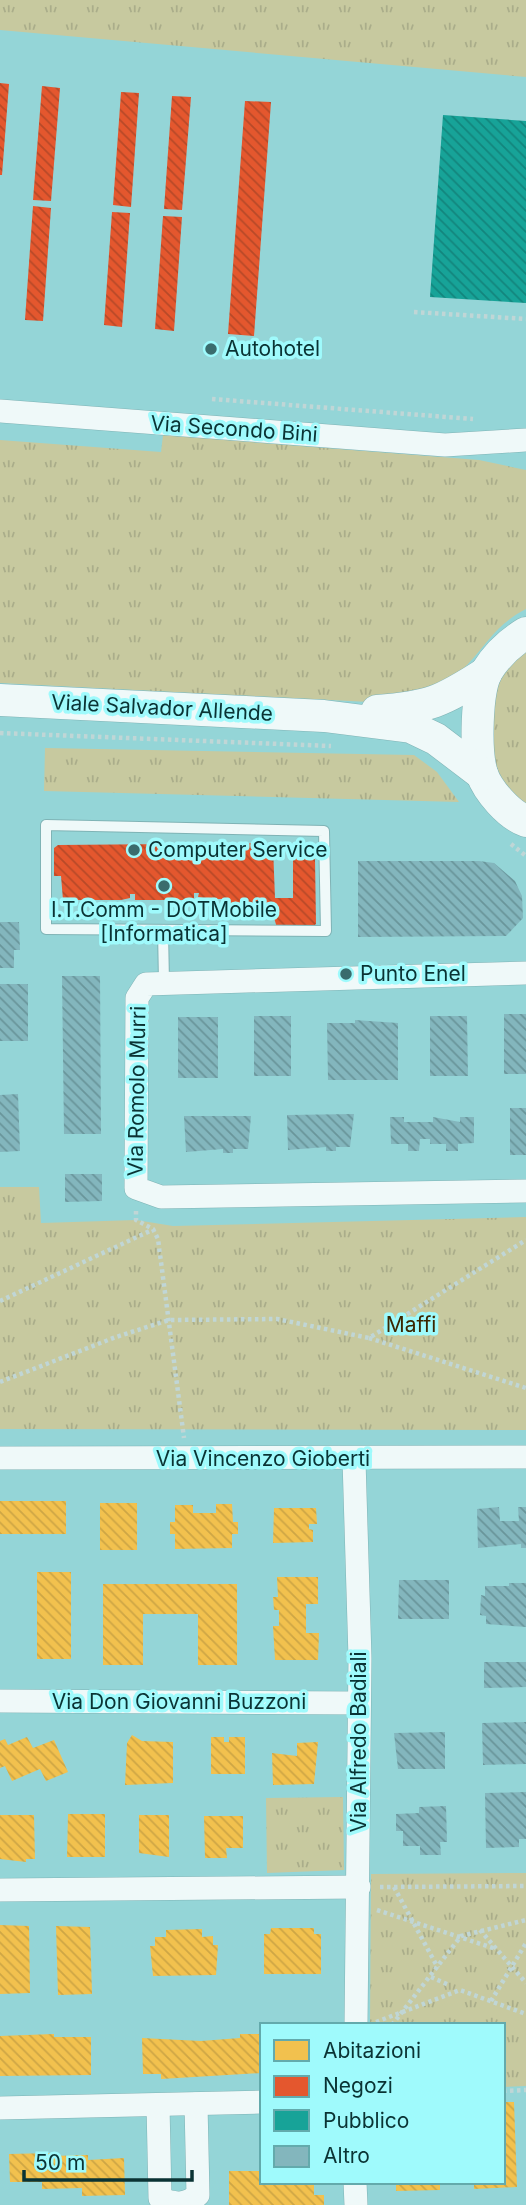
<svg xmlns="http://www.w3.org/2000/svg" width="526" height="2205" font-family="Inter,sans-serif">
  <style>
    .grass { fill: url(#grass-tufts) }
    .homes { fill: url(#homes-back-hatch) }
    .shops { fill: url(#shops-back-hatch) }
    .public { fill: url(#public-back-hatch) }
    .building { fill: url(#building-back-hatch) }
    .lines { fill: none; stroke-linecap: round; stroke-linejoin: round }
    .service-casing { stroke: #7fb3b5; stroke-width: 12 }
    .minor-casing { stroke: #7fb3b5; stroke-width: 24 }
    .secondary-casing { stroke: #7fb3b5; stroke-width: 33 }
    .path { stroke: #c0d6d6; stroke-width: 4.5; stroke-dasharray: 3.5 3.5; stroke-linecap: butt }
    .service { stroke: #eff9f9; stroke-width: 10 }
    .minor { stroke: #eff9f9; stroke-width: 23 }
    .secondary { stroke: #eff9f9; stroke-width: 32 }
    .poi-dot { fill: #3a6c6d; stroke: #9ffafc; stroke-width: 2.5 }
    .labels { text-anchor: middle; stroke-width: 7; stroke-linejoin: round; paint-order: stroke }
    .poi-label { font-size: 21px; fill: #0a3334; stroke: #9ffafc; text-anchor: start }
    .street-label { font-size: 21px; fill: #0a3334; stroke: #9ffafc }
    .park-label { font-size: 21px; fill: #3b2600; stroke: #9ffafc }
  </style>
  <defs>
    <pattern id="grass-tufts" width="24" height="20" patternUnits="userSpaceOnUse" patternTransform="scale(1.75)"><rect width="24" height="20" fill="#c7c99f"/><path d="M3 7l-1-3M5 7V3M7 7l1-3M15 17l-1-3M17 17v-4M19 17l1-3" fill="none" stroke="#aaad8a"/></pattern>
    <pattern id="homes-back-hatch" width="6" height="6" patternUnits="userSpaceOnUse" patternTransform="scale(1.75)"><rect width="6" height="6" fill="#f2c14e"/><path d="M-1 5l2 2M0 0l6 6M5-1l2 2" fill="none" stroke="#cea645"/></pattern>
    <pattern id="shops-back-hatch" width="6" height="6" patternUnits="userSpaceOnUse" patternTransform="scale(1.75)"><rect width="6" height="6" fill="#e4572e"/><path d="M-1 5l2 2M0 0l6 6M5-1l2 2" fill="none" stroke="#b74928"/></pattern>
    <pattern id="public-back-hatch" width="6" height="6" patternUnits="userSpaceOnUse" patternTransform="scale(1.75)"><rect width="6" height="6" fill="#17a398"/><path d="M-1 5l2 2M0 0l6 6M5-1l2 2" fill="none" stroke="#13857d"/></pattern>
    <pattern id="building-back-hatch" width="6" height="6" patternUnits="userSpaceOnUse" patternTransform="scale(1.75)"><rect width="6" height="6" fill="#83b6bd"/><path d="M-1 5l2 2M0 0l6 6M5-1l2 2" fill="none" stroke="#69959a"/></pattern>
  </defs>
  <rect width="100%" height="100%" fill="#94d5d7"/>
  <g class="grass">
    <path d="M 0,0 L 526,0 L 526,77 L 0,30 Z"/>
    <path d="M 163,435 L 479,460 L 526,470 L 526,609 C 497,624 489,641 468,664 C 440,693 407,698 369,702 L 0,683 L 0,440 L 161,452 Z"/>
    <path d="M 526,650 L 526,805 C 486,779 473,711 502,673 C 509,664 518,657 526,650 Z"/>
    <path d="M 45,748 L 414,755 L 437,772 L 459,802 L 44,791 Z"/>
    <path d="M 0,1187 L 39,1187 L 41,1223 L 136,1220 L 173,1226 L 526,1217 L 526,1430 L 0,1429 Z"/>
    <path d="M 343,1797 L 344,1870 L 267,1873 L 266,1798 Z"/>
    <path d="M 526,1873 L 526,2086 L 503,2087 L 503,2025 L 370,2025 L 371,1874 Z"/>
  </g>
  <g class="homes">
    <rect x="0" y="1501" width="66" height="33"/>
    <rect x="100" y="1503" width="37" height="47"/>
    <path d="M 216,1504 L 232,1504 L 233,1522 L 238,1522 L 238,1534 L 232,1534 L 232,1548 L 175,1549 L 175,1534 L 170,1534 L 170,1522 L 175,1522 L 175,1505 L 193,1505 L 193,1513 L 216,1513 Z"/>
    <path d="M 274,1508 L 316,1508 L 317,1524 L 309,1524 L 309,1529 L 313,1530 L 313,1542 L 273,1543 Z"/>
    <rect x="37" y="1572" width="34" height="87"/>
    <path d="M 277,1577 L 318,1577 L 318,1604 L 306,1604 L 306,1633 L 319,1633 L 318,1660 L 275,1660 L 273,1626 L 279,1626 L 279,1610 L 274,1610 L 273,1597 L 278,1597 Z"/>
    <path d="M 103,1584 L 237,1584 L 237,1665 L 198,1665 L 198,1614 L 143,1614 L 143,1665 L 103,1665 Z"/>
    <path d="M 132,1735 L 142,1741 L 173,1742 L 173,1783 L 125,1785 L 127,1743 Z"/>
    <path d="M 27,1737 L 33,1748 L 54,1740 L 68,1772 L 46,1781 L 40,1769 L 12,1781 L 5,1766 L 0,1768 L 0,1741 L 5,1739 L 8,1745 Z"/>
    <path d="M 211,1737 L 224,1737 L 224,1742 L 229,1742 L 229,1737 L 245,1737 L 245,1774 L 211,1774 Z"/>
    <path d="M 318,1742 L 314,1784 L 273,1785 L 272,1753 L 297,1756 L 297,1743 Z"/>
    <path d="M 68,1814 L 105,1814 L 105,1857 L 67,1857 Z"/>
    <path d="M 0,1815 L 34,1815 L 35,1859 L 26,1859 L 26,1862 L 0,1859 Z"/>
    <path d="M 139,1815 L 169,1815 L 169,1857 L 139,1853 Z"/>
    <path d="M 204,1816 L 243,1816 L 243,1848 L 226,1848 L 227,1858 L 205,1858 Z"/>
    <path d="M 0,1925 L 29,1926 L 30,1993 L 0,1994 Z"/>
    <path d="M 56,1926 L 90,1927 L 92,1994 L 58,1995 Z"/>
    <path d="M 271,1928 L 314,1928 L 314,1934 L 321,1934 L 321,1974 L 264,1974 L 264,1934 L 270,1934 Z"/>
    <path d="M 202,1929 L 202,1937 L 213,1936 L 213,1945 L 218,1945 L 216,1975 L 153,1976 L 150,1946 L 155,1946 L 155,1937 L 166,1937 L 166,1930 Z"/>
    <path d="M 54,2034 L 54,2037 L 91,2037 L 91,2075 L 0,2076 L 0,2036 Z"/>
    <path d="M 240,2034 L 262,2034 L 262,2073 L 161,2079 L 161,2074 L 143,2074 L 142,2038 L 201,2041 L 240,2038 Z"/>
    <path d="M 503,2102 L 514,2102 L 517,2187 L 474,2189 L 474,2182 L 503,2182 Z"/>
    <path d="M 52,2153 L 52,2156 L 88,2155 L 88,2160 L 124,2158 L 125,2195 L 82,2196 L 82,2188 L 42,2189 L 42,2182 L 10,2182 L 9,2154 Z"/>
    <path d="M 229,2171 L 262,2171 L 262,2182 L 314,2182 L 314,2195 L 324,2195 L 324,2205 L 229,2205 Z"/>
    <path d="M 396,2182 L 440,2182 L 440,2190 L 396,2191 Z"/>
  </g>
  <g class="shops">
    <path d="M 0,83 L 9,84 L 2,175 L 0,175 Z"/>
    <path d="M 42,86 L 60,88 L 51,201 L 33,200 Z"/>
    <path d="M 121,92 L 139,93 L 131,207 L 113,205 Z"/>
    <path d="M 172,96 L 191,97 L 182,210 L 164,209 Z"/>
    <path d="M 245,101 L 271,102 L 254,336 L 228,334 Z"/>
    <path d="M 33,206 L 51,208 L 43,321 L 25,320 Z"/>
    <path d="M 112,212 L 130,213 L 122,327 L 104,325 Z"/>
    <path d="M 163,216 L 182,217 L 174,331 L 155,329 Z"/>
    <path d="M 270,843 L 273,847 L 275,898 L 293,898 L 293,859 L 311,855 L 315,859 L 316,924 L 312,927 L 277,928 L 271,907 L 227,907 L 227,899 L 208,899 L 198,897 L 199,893 L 194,893 L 194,900 L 135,900 L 135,894 L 130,894 L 130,898 L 121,900 L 63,900 L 61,876 L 54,876 L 54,848 L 58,845 Z"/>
  </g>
  <path class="public" d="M 443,115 L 526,121 L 526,303 L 430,297 Z"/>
  <g class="building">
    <path d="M 358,861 L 479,861 L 494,863 L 515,881 L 522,896 L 523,918 L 506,936 L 358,937 Z"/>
    <path d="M 0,922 L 19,922 L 20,950 L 14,950 L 14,968 L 0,968 Z"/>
    <path d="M 62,976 L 100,976 L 101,1134 L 64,1134 Z"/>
    <rect x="0" y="984" width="28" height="57"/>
    <rect x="504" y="1014" width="22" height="60"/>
    <rect x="254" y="1016" width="37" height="60"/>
    <path d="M 430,1016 L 467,1016 L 468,1076 L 430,1076 Z"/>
    <rect x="178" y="1017" width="40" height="61"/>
    <path d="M 355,1020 L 398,1023 L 398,1080 L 328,1080 L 327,1023 L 355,1023 Z"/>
    <path d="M 18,1094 L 20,1151 L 0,1152 L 0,1095 Z"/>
    <rect x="510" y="1108" width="16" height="47"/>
    <path d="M 354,1114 L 350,1147 L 336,1147 L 336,1151 L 326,1151 L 326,1147 L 288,1150 L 287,1115 Z"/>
    <path d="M 184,1116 L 251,1116 L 248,1149 L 233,1149 L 233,1153 L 223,1153 L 223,1149 L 186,1152 Z"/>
    <path d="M 390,1117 L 404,1117 L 404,1122 L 433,1122 L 433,1117 L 460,1122 L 460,1117 L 474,1117 L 474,1143 L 458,1144 L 458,1151 L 446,1151 L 446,1144 L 430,1144 L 430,1139 L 420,1139 L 419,1151 L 408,1151 L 408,1144 L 391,1144 Z"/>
    <path d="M 65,1174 L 102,1174 L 102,1201 L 65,1202 Z"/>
    <path d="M 499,1507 L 500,1521 L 519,1521 L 518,1507 L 526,1507 L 526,1548 L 521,1548 L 521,1544 L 478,1548 L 477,1509 Z"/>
    <path d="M 399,1580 L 449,1580 L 449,1619 L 398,1619 Z"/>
    <path d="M 509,1583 L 526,1583 L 526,1627 L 486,1624 L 486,1616 L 480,1615 L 481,1595 L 485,1596 L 485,1586 L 509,1586 Z"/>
    <path d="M 484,1662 L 526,1662 L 526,1687 L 484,1688 Z"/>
    <path d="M 526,1722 L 526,1764 L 483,1765 L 482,1723 Z"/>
    <path d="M 445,1732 L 445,1769 L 398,1769 L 394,1733 Z"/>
    <path d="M 526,1792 L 526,1839 L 519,1839 L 519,1847 L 486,1848 L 485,1793 Z"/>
    <path d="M 446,1806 L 447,1842 L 440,1842 L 441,1855 L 420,1855 L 420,1846 L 403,1846 L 403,1831 L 396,1831 L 396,1814 L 419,1813 L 419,1807 Z"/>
  </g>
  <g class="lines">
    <defs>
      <g id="service">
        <path d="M 46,825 L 324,831 L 326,931 L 46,929 Z"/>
        <path d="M 163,930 L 164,983"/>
      </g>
      <g id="minor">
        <path d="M 0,411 L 445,445 L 526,440"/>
        <path d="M 526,973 L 146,984 L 137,998 L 136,1188 L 161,1197 L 526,1191"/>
        <path d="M 0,1458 L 526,1457"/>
        <path d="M 354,1460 L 360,1658 L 356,2025"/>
        <path d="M 0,1701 L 358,1703"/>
        <path d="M 0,1890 L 359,1887"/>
        <path d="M 158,2105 L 160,2198 C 175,2205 185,2205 198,2195 L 196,2104"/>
        <path d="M 0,2108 L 262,2102"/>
        <path d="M 355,2182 L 356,2205"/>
      </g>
      <g id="secondary">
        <path d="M 526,633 C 511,642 497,655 487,671 C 476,691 475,752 482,774 C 488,791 509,815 526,821"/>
        <path d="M 0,700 L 324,716 L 411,727 L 436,739 L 482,774"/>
        <path d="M 377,711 C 430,707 441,702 486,673"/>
      </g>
    </defs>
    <use href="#service" class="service-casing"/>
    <use href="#minor" class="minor-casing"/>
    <use href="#secondary" class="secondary-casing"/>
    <g class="path">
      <path d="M 414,312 L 526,319"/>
      <path d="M 212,399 L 473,419"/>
      <path d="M 0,733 L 331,746"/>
      <path d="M 511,844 L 526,856"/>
      <path d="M 136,1211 L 136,1220 L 153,1229 L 158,1239 L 184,1438"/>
      <path d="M 0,1301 L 152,1230"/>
      <path d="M 369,1338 L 526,1388"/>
      <path d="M 0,1382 L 116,1337 L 169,1320 L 277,1319 L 369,1338 L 526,1240"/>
      <path d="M 380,1887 L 526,1886"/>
      <path d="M 394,1887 L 438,1968"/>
      <path d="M 377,1910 L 496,1949"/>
      <path d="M 480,1930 L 526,1983"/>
      <path d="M 431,1977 L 449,1985"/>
      <path d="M 491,2001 L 526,1943"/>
      <path d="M 376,2022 L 460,1990 L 526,2014"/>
      <path d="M 392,2025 L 461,1936 L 526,1920"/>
      <path d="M 503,2091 L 526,2090"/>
    </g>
    <use href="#service" class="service"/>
    <use href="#minor" class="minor"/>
    <use href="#secondary" class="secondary"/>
  </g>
  <g class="poi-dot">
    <circle cx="211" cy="349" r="7"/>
    <circle cx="134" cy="850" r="7"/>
    <circle cx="164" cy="886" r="7"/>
    <circle cx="346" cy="974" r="7"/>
  </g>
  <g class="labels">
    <g class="poi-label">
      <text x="225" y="356">Autohotel</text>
      <text x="148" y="857">Computer Service</text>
      <text x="164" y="917" text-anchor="middle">I.T.Comm - DOTMobile<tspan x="164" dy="24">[Informatica]</tspan></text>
      <text x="360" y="981">Punto Enel</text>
    </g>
    <g class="street-label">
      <text transform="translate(234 429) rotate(4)" y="7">Via Secondo Bini</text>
      <text transform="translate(162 708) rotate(3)" y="7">Viale Salvador Allende</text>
      <text transform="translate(137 1091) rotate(-89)" y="7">Via Romolo Murri</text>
      <text x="263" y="1466">Via Vincenzo Gioberti</text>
      <text x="179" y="1709">Via Don Giovanni Buzzoni</text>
      <text transform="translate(359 1742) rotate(-90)" y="7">Via Alfredo Badiali</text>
    </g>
    <g class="park-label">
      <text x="411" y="1332">Maffi</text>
    </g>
  </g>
  <rect x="260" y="2023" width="245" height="161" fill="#9ffafc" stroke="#63aaac" stroke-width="2"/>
  <rect x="274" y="2040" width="35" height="21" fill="#f2c14e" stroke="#63aaac" stroke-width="2"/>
  <text x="323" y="2058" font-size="21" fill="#0a3334">Abitazioni</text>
  <rect x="274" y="2076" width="35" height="21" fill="#e4572e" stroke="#63aaac" stroke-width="2"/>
  <text x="323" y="2093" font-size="21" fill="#0a3334">Negozi</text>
  <rect x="274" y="2110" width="35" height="21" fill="#17a398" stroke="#63aaac" stroke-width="2"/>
  <text x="323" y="2128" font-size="21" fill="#0a3334">Pubblico</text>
  <rect x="274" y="2146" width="35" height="21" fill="#83b6bd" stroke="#63aaac" stroke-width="2"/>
  <text x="323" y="2163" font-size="21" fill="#0a3334">Altro</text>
  <path d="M24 2170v10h168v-10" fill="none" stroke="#0a3334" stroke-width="3.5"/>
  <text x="35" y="2170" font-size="21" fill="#0a3334" stroke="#9ffafc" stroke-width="5" paint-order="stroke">50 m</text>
</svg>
